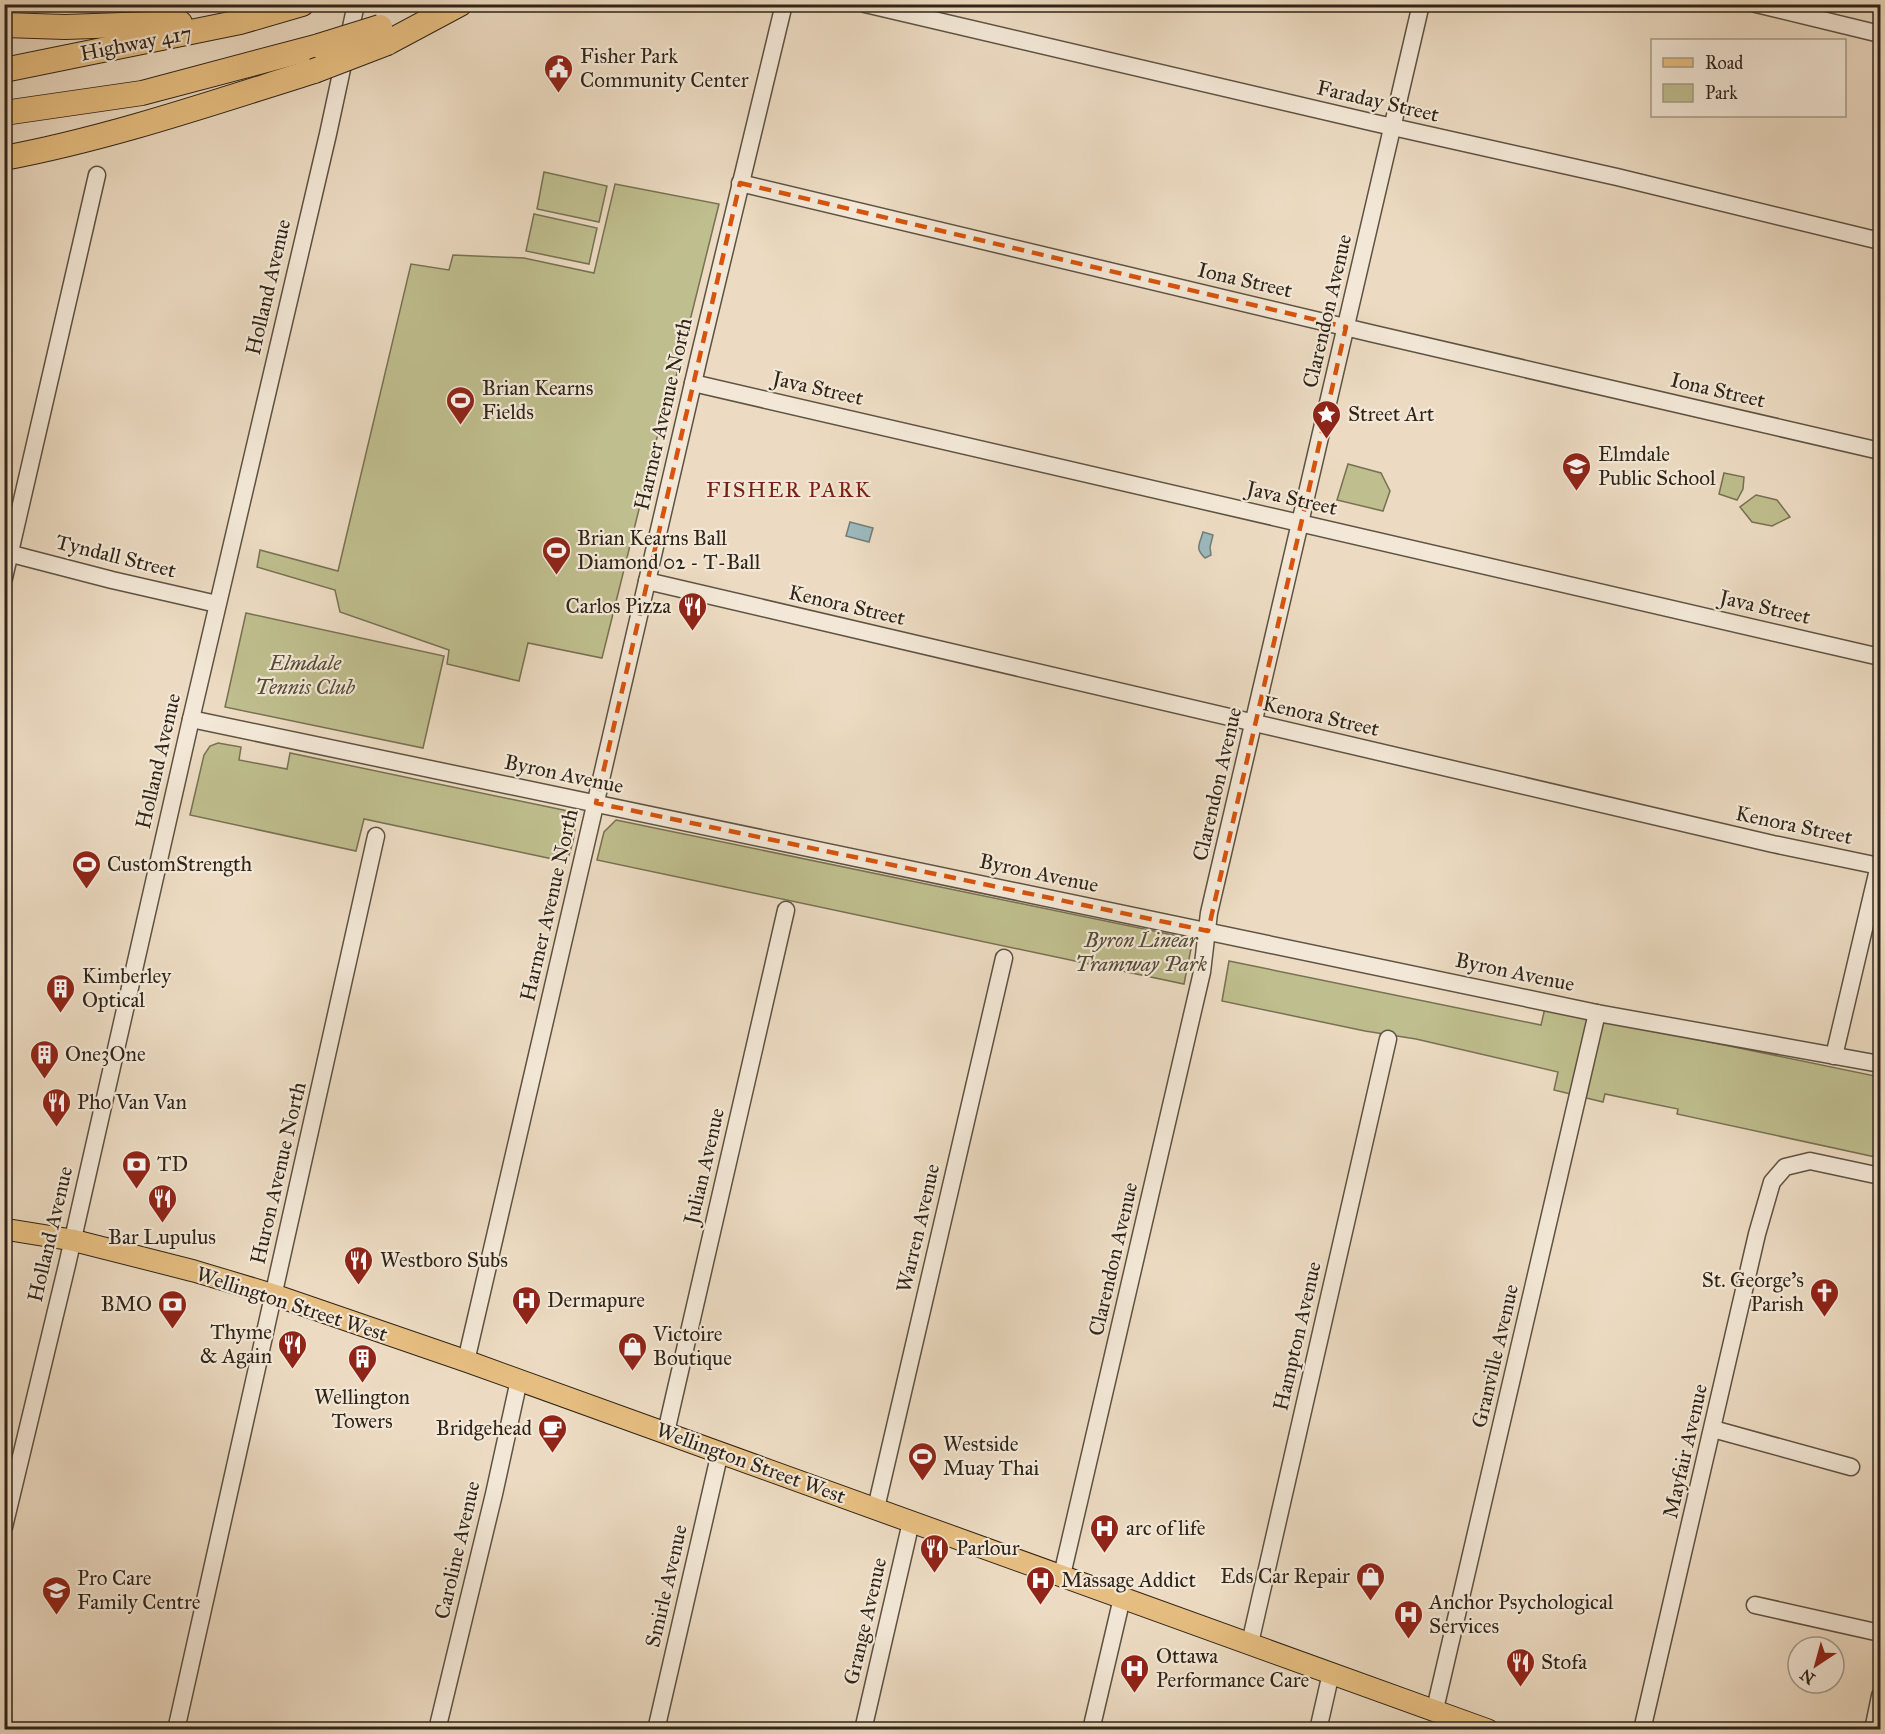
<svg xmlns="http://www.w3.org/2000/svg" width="1885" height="1734" font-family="'IM FELL Great Primer',serif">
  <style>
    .green { fill: #bfbe8e; stroke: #777153; stroke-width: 1.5 }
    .water { fill: #9cb9bc; stroke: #707d7a; stroke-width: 1.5 }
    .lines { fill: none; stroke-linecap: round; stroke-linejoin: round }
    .minor-casing { stroke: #5e5242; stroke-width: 19 }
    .major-casing { stroke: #2f2418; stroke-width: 23 }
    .highway-casing { stroke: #2f2418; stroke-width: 26 }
    .minor { stroke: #f3e8d7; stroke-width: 16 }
    .major { stroke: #e6be81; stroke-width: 21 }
    .highway { stroke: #e6be81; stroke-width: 24 }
    .highway-bridge-casing { stroke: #2f2418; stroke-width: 26; stroke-linecap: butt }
    .highway-bridge { stroke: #e6be81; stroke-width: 24 }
    .marked { fill: none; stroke: #d6540d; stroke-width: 4.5; stroke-dasharray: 12 8; stroke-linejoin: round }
    .labels { text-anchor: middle; stroke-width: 4.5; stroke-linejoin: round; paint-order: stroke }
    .street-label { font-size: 21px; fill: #2f2418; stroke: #f3e8d7 }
    .poi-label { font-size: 21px; fill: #2f2418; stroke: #f3e8d7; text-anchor: start }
    .park-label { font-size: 21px; font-style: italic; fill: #534a36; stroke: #f3e8d7 }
    .neighbourhood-label { font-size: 22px; letter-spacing: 1.5px; fill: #7a1f14; stroke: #f3e8d7 }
  </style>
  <rect width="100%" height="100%" fill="#ecdbc2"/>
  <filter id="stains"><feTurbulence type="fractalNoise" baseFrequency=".00333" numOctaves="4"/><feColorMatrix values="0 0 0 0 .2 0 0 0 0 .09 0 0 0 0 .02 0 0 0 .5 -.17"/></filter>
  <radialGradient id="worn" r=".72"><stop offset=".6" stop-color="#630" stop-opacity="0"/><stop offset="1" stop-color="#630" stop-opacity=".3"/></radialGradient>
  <g class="green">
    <path d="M 544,172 L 607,186 L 599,222 L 537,209 Z"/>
    <path d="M 615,184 L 719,204 L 671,397 L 656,441 L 602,658 L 528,643 L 519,681 L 447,664 L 449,650 L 340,612 L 335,590 L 257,567 L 260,550 L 338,571 L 411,264 L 449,270 L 453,255 L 524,258 L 594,273 Z"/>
    <path d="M 534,214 L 597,228 L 589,264 L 526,251 Z"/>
    <path d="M 1348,464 L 1381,473 L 1390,491 L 1383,511 L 1337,500 Z"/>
    <path d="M 1724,473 L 1744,477 L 1743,489 L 1737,500 L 1719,494 Z"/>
    <path d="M 1756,495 L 1777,500 L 1790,517 L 1772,526 L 1752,522 L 1740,507 Z"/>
    <path d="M 246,613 L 444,656 L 423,748 L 225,707 Z"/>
    <path d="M 218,743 L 241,747 L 239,760 L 287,769 L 290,753 L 568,811 C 581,827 572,843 567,862 L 364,819 L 356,851 L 190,815 L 204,755 L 210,746 Z"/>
    <path d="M 616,820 L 1183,937 L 1182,940 L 1191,949 L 1184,984 L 597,860 L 604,832 Z"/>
    <path d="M 1229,961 L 1541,1025 L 1545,1008 L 1880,1077 L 1880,1158 L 1677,1114 L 1678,1109 L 1605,1094 L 1603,1102 L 1554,1090 L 1558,1072 L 1416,1039 L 1365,1031 L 1222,1001 Z"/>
  </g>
  <g class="water">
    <path d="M 850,522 L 873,528 L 869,542 L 846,536 Z"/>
    <path d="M 1203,532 L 1213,535 L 1210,547 L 1211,555 L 1205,558 C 1195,548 1199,546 1203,532 Z"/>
  </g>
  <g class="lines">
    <defs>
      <g id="minor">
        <path d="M 865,4 L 1375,123 L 1617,177 L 1880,241"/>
        <path d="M 1756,4 L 1880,34"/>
        <path d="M 740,183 L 1370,333 L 1880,451"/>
        <path d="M 693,383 L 1880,657"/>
        <path d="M 4,552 L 112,580 L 217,604"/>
        <path d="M 4,578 L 97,175"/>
        <path d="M 647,581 L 1773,844 L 1879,866"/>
        <path d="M 191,719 L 1597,1013 L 1880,1064"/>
        <path d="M 1834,1056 L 1880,861"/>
        <path d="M 466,1361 L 700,353 L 784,4"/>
        <path d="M 1713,1429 L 1851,1467"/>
        <path d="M 666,1432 L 786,910"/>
        <path d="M 876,1508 L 1004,958"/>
        <path d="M 4,1527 L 67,1265 L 191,719 L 328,134 L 356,4"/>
        <path d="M 1062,1575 L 1202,972 L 1209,913 L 1421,4"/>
        <path d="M 1755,1605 L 1880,1633"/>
        <path d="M 1250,1643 L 1388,1039"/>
        <path d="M 1435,1709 L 1597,1013"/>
        <path d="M 176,1730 L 376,836"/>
        <path d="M 437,1730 L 494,1494 L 519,1380"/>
        <path d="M 656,1730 L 720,1452"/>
        <path d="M 863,1730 L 911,1522"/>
        <path d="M 1091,1730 L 1122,1598"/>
        <path d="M 1318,1730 L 1331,1673"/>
        <path d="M 1642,1730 L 1757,1234 L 1772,1182 L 1785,1167 L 1810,1161 L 1880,1176"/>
        <path d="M 1873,1730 L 1880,1696"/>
      </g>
      <path id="major" d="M 4,1229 L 72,1240 L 194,1271 L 274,1295 L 466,1361 L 1488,1730"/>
      <g id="highway">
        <path d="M 4,25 L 65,27 L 180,23"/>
        <path d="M 387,43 L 460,4"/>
        <path d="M 4,70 L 240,22 L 302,4"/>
        <path d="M 4,113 L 142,93 L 319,46"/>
        <path d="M 4,158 C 110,138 212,103 314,71"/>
      </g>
    </defs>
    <use href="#minor" class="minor-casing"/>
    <use href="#major" class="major-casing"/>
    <use href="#highway" class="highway-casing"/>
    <use href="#minor" class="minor"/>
    <use href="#major" class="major"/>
    <use href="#highway" class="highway"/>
    <defs>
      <g id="highway-bridge">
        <path d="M 319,46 L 380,27"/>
        <path d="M 314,71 L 387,43"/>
      </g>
    </defs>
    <use href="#highway-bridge" class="highway-bridge-casing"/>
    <use href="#highway-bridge" class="highway-bridge"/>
  </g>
  <path class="marked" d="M 740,183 L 1346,327 L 1208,931 L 596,803 Z"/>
  <defs>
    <symbol id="civic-pin" viewBox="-11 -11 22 30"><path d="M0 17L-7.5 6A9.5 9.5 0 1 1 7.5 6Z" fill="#8f2418" stroke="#f3e8d7"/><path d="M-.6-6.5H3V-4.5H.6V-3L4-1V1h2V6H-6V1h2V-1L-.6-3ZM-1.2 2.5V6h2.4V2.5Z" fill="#fff"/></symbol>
    <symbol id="stadium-pin" viewBox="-11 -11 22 30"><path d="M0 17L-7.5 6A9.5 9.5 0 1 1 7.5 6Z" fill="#8f2418" stroke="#f3e8d7"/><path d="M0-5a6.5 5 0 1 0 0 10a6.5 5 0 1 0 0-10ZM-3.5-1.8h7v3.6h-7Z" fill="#fff"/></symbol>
    <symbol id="sight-pin" viewBox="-11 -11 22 30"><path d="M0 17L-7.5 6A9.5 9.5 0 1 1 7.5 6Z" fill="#8f2418" stroke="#f3e8d7"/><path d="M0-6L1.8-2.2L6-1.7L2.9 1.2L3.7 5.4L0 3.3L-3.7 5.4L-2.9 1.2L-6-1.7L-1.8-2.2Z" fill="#fff"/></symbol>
    <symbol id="school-pin" viewBox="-11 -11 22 30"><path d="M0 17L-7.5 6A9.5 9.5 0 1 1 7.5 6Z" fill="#8f2418" stroke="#f3e8d7"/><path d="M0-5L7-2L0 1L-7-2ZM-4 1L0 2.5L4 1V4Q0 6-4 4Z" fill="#fff"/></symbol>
    <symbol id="restaurant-pin" viewBox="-11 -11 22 30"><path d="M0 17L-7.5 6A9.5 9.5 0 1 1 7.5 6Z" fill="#8f2418" stroke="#f3e8d7"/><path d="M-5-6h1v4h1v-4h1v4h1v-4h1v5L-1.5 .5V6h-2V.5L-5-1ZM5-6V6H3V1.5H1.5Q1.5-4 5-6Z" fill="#fff"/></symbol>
    <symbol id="building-pin" viewBox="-11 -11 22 30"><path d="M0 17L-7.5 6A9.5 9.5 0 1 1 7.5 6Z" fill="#8f2418" stroke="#f3e8d7"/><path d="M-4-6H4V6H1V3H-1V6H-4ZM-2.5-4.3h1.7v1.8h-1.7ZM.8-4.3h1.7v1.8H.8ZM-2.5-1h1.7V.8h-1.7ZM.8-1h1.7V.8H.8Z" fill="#fff"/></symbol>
    <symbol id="bank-pin" viewBox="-11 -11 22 30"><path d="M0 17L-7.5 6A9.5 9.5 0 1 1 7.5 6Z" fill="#8f2418" stroke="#f3e8d7"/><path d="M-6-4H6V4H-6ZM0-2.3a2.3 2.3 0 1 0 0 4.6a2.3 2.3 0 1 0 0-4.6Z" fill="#fff"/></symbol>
    <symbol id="church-pin" viewBox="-11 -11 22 30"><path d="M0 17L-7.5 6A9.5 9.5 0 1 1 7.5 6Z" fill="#8f2418" stroke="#f3e8d7"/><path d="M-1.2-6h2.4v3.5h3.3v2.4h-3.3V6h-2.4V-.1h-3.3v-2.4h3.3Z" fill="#fff"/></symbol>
    <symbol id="hospital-pin" viewBox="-11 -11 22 30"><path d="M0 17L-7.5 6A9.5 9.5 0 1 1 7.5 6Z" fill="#8f2418" stroke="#f3e8d7"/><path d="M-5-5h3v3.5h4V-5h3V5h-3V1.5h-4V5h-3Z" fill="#fff"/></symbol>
    <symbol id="shop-pin" viewBox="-11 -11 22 30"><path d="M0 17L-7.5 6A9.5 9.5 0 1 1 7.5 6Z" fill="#8f2418" stroke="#f3e8d7"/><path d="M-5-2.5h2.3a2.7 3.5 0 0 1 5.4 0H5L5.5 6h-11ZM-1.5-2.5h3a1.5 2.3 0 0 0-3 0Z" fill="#fff"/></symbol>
    <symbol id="cafe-pin" viewBox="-11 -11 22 30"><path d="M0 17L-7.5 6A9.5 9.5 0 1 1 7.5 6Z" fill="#8f2418" stroke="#f3e8d7"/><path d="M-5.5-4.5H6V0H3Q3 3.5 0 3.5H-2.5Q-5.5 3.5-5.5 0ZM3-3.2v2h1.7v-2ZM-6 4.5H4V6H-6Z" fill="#fff"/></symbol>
  </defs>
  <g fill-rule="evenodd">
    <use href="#civic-pin" x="542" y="52" width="33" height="45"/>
    <use href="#stadium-pin" x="444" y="384" width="33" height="45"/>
    <use href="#sight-pin" x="1310" y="398" width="33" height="45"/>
    <use href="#school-pin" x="1560" y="450" width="33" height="45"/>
    <use href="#stadium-pin" x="540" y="534" width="33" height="45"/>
    <use href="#restaurant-pin" x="676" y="590" width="33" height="45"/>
    <use href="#stadium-pin" x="70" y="848" width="33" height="45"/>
    <use href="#building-pin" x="44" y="972" width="33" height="45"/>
    <use href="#building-pin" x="28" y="1038" width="33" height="45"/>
    <use href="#restaurant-pin" x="40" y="1086" width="33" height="45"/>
    <use href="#bank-pin" x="120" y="1148" width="33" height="45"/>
    <use href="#restaurant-pin" x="146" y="1182" width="33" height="45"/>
    <use href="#restaurant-pin" x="342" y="1244" width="33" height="45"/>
    <use href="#church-pin" x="1808" y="1276" width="33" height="45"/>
    <use href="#hospital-pin" x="510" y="1284" width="33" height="45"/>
    <use href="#bank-pin" x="156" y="1288" width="33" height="45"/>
    <use href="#restaurant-pin" x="276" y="1328" width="33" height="45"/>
    <use href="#shop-pin" x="616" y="1330" width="33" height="45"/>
    <use href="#building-pin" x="346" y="1342" width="33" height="45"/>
    <use href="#cafe-pin" x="536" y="1412" width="33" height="45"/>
    <use href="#stadium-pin" x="906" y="1440" width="33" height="45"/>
    <use href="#hospital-pin" x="1088" y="1512" width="33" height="45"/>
    <use href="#restaurant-pin" x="918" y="1532" width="33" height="45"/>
    <use href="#shop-pin" x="1354" y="1560" width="33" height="45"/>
    <use href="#hospital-pin" x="1024" y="1564" width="33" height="45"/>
    <use href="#school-pin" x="40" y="1574" width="33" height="45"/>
    <use href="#hospital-pin" x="1392" y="1598" width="33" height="45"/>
    <use href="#restaurant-pin" x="1504" y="1646" width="33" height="45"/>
    <use href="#hospital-pin" x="1118" y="1652" width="33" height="45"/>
  </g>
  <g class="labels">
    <g class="street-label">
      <text transform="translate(136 43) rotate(-11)" y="7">Highway 417</text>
      <text transform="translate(1378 101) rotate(13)" y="7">Faraday Street</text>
      <text transform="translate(1245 280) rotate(13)" y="7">Iona Street</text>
      <text transform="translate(268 287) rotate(-77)" y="7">Holland Avenue</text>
      <text transform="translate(1327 311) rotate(-77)" y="7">Clarendon Avenue</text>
      <text transform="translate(818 388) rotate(13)" y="7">Java Street</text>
      <text transform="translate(1718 390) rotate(13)" y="7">Iona Street</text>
      <text transform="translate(663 414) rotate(-77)" y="7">Harmer Avenue North</text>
      <text transform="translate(1292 498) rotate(13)" y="7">Java Street</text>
      <text transform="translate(116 556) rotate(14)" y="7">Tyndall Street</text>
      <text transform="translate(847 605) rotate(13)" y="7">Kenora Street</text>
      <text transform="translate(1765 607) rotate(13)" y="7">Java Street</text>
      <text transform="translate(1321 716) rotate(13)" y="7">Kenora Street</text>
      <text transform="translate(158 761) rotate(-77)" y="7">Holland Avenue</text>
      <text transform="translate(564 774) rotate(12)" y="7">Byron Avenue</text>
      <text transform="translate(1217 784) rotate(-77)" y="7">Clarendon Avenue</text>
      <text transform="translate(1794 825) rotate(12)" y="7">Kenora Street</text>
      <text transform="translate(1039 873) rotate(12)" y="7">Byron Avenue</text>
      <text transform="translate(549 905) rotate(-77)" y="7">Harmer Avenue North</text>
      <text transform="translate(1515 972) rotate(12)" y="7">Byron Avenue</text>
      <text transform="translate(704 1166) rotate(-77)" y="7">Julian Avenue</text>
      <text transform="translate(278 1173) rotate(-77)" y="7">Huron Avenue North</text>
      <text transform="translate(918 1228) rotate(-77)" y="7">Warren Avenue</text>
      <text transform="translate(50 1234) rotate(-77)" y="7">Holland Avenue</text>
      <text transform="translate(1113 1259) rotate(-77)" y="7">Clarendon Avenue</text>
      <text transform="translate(292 1304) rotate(18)" y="7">Wellington Street West</text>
      <text transform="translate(1297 1336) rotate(-77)" y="7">Hampton Avenue</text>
      <text transform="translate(1495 1356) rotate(-77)" y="7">Granville Avenue</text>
      <text transform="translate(1685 1451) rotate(-77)" y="7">Mayfair Avenue</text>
      <text transform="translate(751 1463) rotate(20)" y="7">Wellington Street West</text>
      <text transform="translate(457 1550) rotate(-77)" y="7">Caroline Avenue</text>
      <text transform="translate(666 1586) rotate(-77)" y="7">Smirle Avenue</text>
      <text transform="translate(865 1621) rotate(-77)" y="7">Grange Avenue</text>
    </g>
    <g class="poi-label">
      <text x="580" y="63">Fisher Park<tspan x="580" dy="24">Community Center</tspan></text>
      <text x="482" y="395">Brian Kearns<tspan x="482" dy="24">Fields</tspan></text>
      <text x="1348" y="421">Street Art</text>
      <text x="1598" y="461">Elmdale<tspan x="1598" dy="24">Public School</tspan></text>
      <text x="577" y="545">Brian Kearns Ball<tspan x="577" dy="24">Diamond 02 - T-Ball</tspan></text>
      <text x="671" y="613" text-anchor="end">Carlos Pizza</text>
      <text x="107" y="871">CustomStrength</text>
      <text x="82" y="983">Kimberley<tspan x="82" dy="24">Optical</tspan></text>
      <text x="65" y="1061">One3One</text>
      <text x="77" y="1109">Pho Van Van</text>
      <text x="157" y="1171">TD</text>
      <text x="162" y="1244" text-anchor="middle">Bar Lupulus</text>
      <text x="380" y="1267">Westboro Subs</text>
      <text x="1804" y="1287" text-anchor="end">St. George's<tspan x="1804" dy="24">Parish</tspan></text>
      <text x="547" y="1307">Dermapure</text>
      <text x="152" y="1311" text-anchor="end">BMO</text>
      <text x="272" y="1339" text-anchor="end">Thyme<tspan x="272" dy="24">&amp; Again</tspan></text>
      <text x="653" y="1341">Victoire<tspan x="653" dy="24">Boutique</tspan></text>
      <text x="362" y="1404" text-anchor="middle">Wellington<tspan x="362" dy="24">Towers</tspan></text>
      <text x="532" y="1435" text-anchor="end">Bridgehead</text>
      <text x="943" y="1451">Westside<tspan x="943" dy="24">Muay Thai</tspan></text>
      <text x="1126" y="1535">arc of life</text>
      <text x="956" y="1555">Parlour</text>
      <text x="1350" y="1583" text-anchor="end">Eds Car Repair</text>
      <text x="77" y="1585">Pro Care<tspan x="77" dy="24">Family Centre</tspan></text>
      <text x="1061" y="1587">Massage Addict</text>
      <text x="1429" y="1609">Anchor Psychological<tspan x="1429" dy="24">Services</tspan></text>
      <text x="1156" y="1663">Ottawa<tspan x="1156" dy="24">Performance Care</tspan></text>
      <text x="1541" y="1669">Stofa</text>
    </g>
    <g class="park-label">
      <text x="305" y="670">Elmdale<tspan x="305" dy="24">Tennis Club</tspan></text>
      <text x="1141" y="947">Byron Linear<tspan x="1141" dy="24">Tramway Park</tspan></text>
    </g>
    <g class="neighbourhood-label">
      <text x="789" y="497">FISHER PARK</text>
    </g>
  </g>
  <rect width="1885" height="1734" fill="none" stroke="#ecdbc2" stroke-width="24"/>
  <rect x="6" y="6" width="1873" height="1722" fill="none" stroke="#2f2418" stroke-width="3"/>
  <rect x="12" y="12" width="1861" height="1710" fill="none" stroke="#2f2418" stroke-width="1.5"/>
  <rect x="1651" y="39" width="195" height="78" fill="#f3e8d7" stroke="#a59a8b" stroke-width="1.5"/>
  <rect x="1663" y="58" width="30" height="9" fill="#e6be81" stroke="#a59a8b" stroke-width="1.5"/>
  <text x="1705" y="69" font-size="18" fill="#2f2418">Road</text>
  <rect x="1663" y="84" width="30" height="18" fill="#bfbe8e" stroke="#a59a8b" stroke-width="1.5"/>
  <text x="1705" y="99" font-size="18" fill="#2f2418">Park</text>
  <g transform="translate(1816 1665) rotate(216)"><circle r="28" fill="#f3e8d7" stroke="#a59a8b" stroke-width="1.5"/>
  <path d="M0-4.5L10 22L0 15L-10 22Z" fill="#8f2418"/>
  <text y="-9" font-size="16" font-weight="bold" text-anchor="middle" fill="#2f2418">N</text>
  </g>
  <rect width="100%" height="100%" filter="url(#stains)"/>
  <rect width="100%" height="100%" fill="url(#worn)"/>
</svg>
